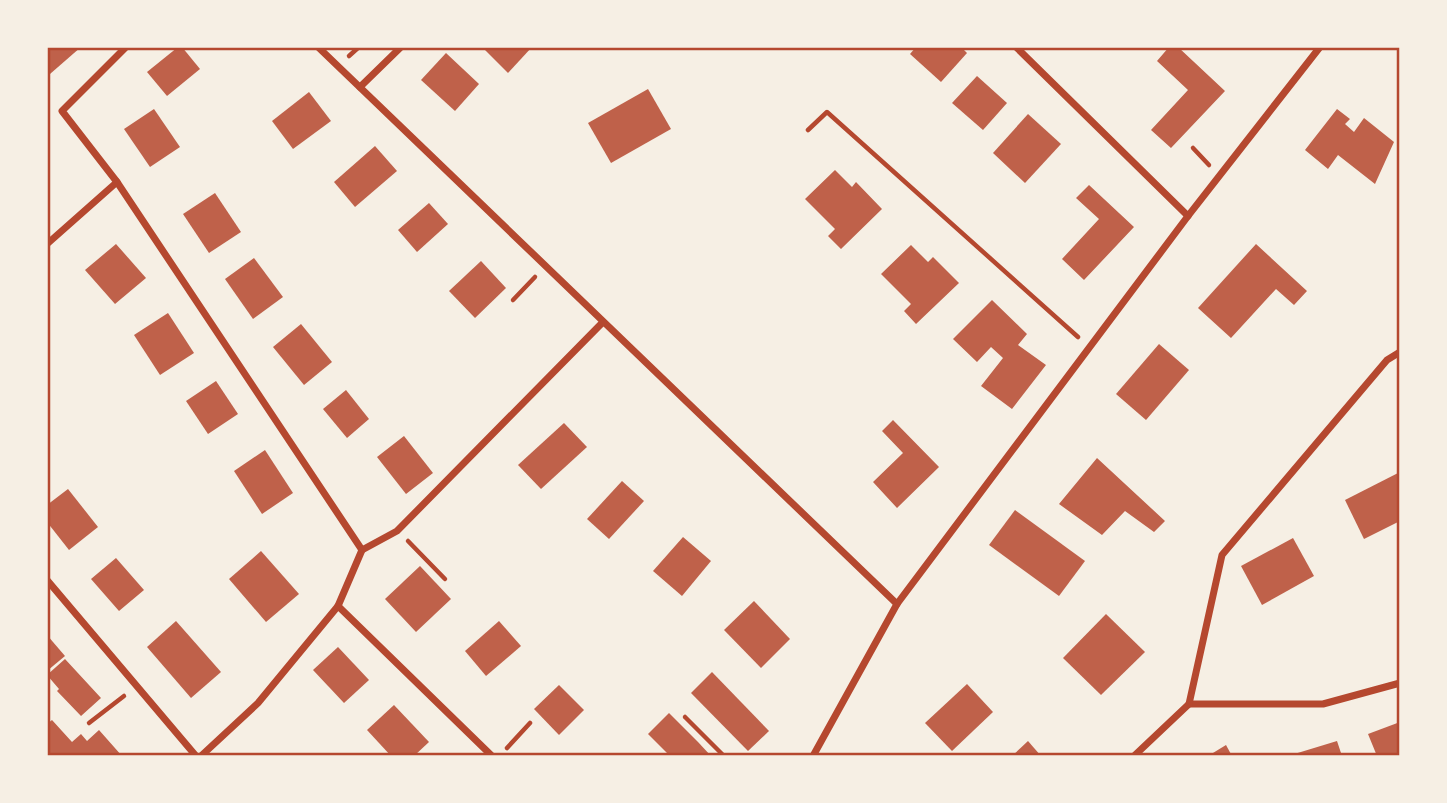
<svg xmlns="http://www.w3.org/2000/svg" width="1447" height="803" font-family="'DejaVu Sans',sans-serif">
  <style>
    .building { fill: #bf614a }
    .lines { fill: none; stroke-linecap: round; stroke-linejoin: round }
    .path { stroke: #b5482f; stroke-width: 4.5 }
    .minor { stroke: #b5482f; stroke-width: 7 }
    .neatline { fill: none; stroke: #b5482f; stroke-width: 2.5 }
  </style>
  <rect width="100%" height="100%" fill="#f6efe4"/>
  <g class="building">
    <path d="M 47,47 L 81,47 L 50,74 L 47,70 Z"/>
    <path d="M 178,47 L 182,47 L 200,69 L 167,96 L 147,72 Z"/>
    <path d="M 482,47 L 532,47 L 508,73 Z"/>
    <path d="M 916,47 L 961,47 L 967,53 L 941,82 L 910,54 Z"/>
    <path d="M 1169,47 L 1178,47 L 1225,91 L 1171,148 L 1151,130 L 1188,90 L 1157,61 Z"/>
    <path d="M 446,53 L 479,84 L 455,111 L 421,80 Z"/>
    <path d="M 977,76 L 1007,103 L 983,130 L 952,103 Z"/>
    <path d="M 648,89 L 671,129 L 611,163 L 588,123 Z"/>
    <path d="M 309,92 L 331,121 L 293,149 L 272,121 Z"/>
    <path d="M 154,109 L 180,147 L 150,167 L 124,129 Z"/>
    <path d="M 1337,109 L 1350,119 L 1345,124 L 1354,132 L 1364,118 L 1394,142 L 1375,184 L 1338,155 L 1328,169 L 1305,150 Z"/>
    <path d="M 1028,114 L 1061,144 L 1025,183 L 993,153 Z"/>
    <path d="M 375,146 L 397,171 L 355,207 L 334,182 Z"/>
    <path d="M 835,170 L 852,187 L 856,182 L 882,209 L 841,249 L 828,236 L 835,229 L 805,199 Z"/>
    <path d="M 1089,185 L 1134,227 L 1084,280 L 1062,259 L 1099,219 L 1076,198 Z"/>
    <path d="M 215,193 L 241,232 L 209,253 L 183,214 Z"/>
    <path d="M 429,203 L 448,224 L 417,252 L 398,230 Z"/>
    <path d="M 116,244 L 146,278 L 115,304 L 85,270 Z"/>
    <path d="M 1256,244 L 1307,291 L 1294,305 L 1276,289 L 1231,338 L 1198,308 Z"/>
    <path d="M 911,245 L 928,262 L 933,257 L 959,283 L 916,324 L 904,311 L 911,304 L 881,274 Z"/>
    <path d="M 254,258 L 283,297 L 253,319 L 225,279 Z"/>
    <path d="M 481,261 L 506,288 L 475,318 L 449,291 Z"/>
    <path d="M 992,300 L 1027,334 L 1018,345 L 1046,365 L 1012,409 L 981,386 L 1003,358 L 991,347 L 977,362 L 953,339 Z"/>
    <path d="M 168,313 L 194,353 L 160,375 L 134,335 Z"/>
    <path d="M 301,324 L 332,362 L 304,385 L 273,347 Z"/>
    <path d="M 1159,344 L 1189,370 L 1146,420 L 1116,394 Z"/>
    <path d="M 216,381 L 238,414 L 208,434 L 186,401 Z"/>
    <path d="M 346,390 L 369,419 L 347,438 L 323,409 Z"/>
    <path d="M 893,420 L 939,467 L 897,508 L 873,482 L 903,453 L 882,431 Z"/>
    <path d="M 564,423 L 587,447 L 541,489 L 518,465 Z"/>
    <path d="M 404,436 L 433,473 L 406,494 L 377,457 Z"/>
    <path d="M 265,450 L 293,493 L 262,514 L 234,471 Z"/>
    <path d="M 1097,458 L 1165,521 L 1154,532 L 1125,511 L 1102,535 L 1059,504 Z"/>
    <path d="M 1400,472 L 1400,521 L 1364,539 L 1345,500 Z"/>
    <path d="M 622,481 L 644,501 L 609,539 L 587,519 Z"/>
    <path d="M 68,489 L 98,527 L 69,550 L 47,522 L 47,505 Z"/>
    <path d="M 1015,510 L 1085,561 L 1059,596 L 989,545 Z"/>
    <path d="M 683,537 L 711,561 L 682,596 L 653,571 Z"/>
    <path d="M 1293,538 L 1314,576 L 1262,605 L 1241,566 Z"/>
    <path d="M 261,551 L 299,594 L 266,622 L 229,579 Z"/>
    <path d="M 116,558 L 144,590 L 119,611 L 91,579 Z"/>
    <path d="M 420,566 L 451,599 L 416,632 L 385,599 Z"/>
    <path d="M 754,601 L 790,639 L 761,668 L 724,630 Z"/>
    <path d="M 1106,614 L 1145,652 L 1101,695 L 1063,658 Z"/>
    <path d="M 176,621 L 221,672 L 191,698 L 147,647 Z"/>
    <path d="M 499,621 L 521,646 L 486,676 L 465,651 Z"/>
    <path d="M 47,635 L 65,656 L 47,671 Z"/>
    <path d="M 338,647 L 369,680 L 344,703 L 313,670 Z"/>
    <path d="M 65,659 L 101,698 L 81,716 L 57,691 L 59,689 L 47,675 Z"/>
    <path d="M 712,672 L 769,731 L 748,751 L 691,693 Z"/>
    <path d="M 967,684 L 993,712 L 952,751 L 925,723 Z"/>
    <path d="M 559,685 L 584,710 L 559,735 L 534,709 Z"/>
    <path d="M 394,705 L 429,742 L 414,756 L 391,756 L 367,730 Z"/>
    <path d="M 669,713 L 698,742 L 711,756 L 670,756 L 648,734 Z"/>
    <path d="M 52,720 L 72,742 L 81,734 L 87,741 L 99,730 L 122,756 L 47,756 L 47,724 Z"/>
    <path d="M 1400,722 L 1400,756 L 1377,756 L 1368,734 Z"/>
    <path d="M 1028,741 L 1041,756 L 1012,756 Z"/>
    <path d="M 1337,741 L 1342,756 L 1291,756 L 1291,755 Z"/>
    <path d="M 1226,745 L 1232,756 L 1208,756 Z"/>
  </g>
  <g class="lines">
    <g class="path">
      <path d="M 349,56 L 359,47"/>
      <path d="M 808,130 L 827,112 L 1078,337"/>
      <path d="M 1193,148 L 1209,165"/>
      <path d="M 513,300 L 535,277"/>
      <path d="M 408,541 L 445,579"/>
      <path d="M 685,717 L 724,756"/>
      <path d="M 89,723 L 124,696"/>
      <path d="M 507,748 L 530,723"/>
    </g>
    <g class="minor">
      <path d="M 126,47 L 62,111 L 117,182 L 362,550"/>
      <path d="M 318,47 L 897,604"/>
      <path d="M 1016,47 L 1188,216"/>
      <path d="M 360,87 L 401,47"/>
      <path d="M 47,244 L 117,182"/>
      <path d="M 47,580 L 196,756"/>
      <path d="M 338,606 L 492,756"/>
      <path d="M 1189,704 L 1323,704 L 1400,683"/>
      <path d="M 201,756 L 258,703 L 338,606 L 362,550 L 397,531 L 603,322"/>
      <path d="M 813,756 L 897,604 L 1188,216 L 1320,47"/>
      <path d="M 1134,756 L 1189,704 L 1222,555 L 1387,360 L 1400,352"/>
    </g>
  </g>
  <rect width="1447" height="803" fill="none" stroke="#f6efe4" stroke-width="98"/>
  <rect x="49" y="49" width="1349" height="705" class="neatline"/>
</svg>
